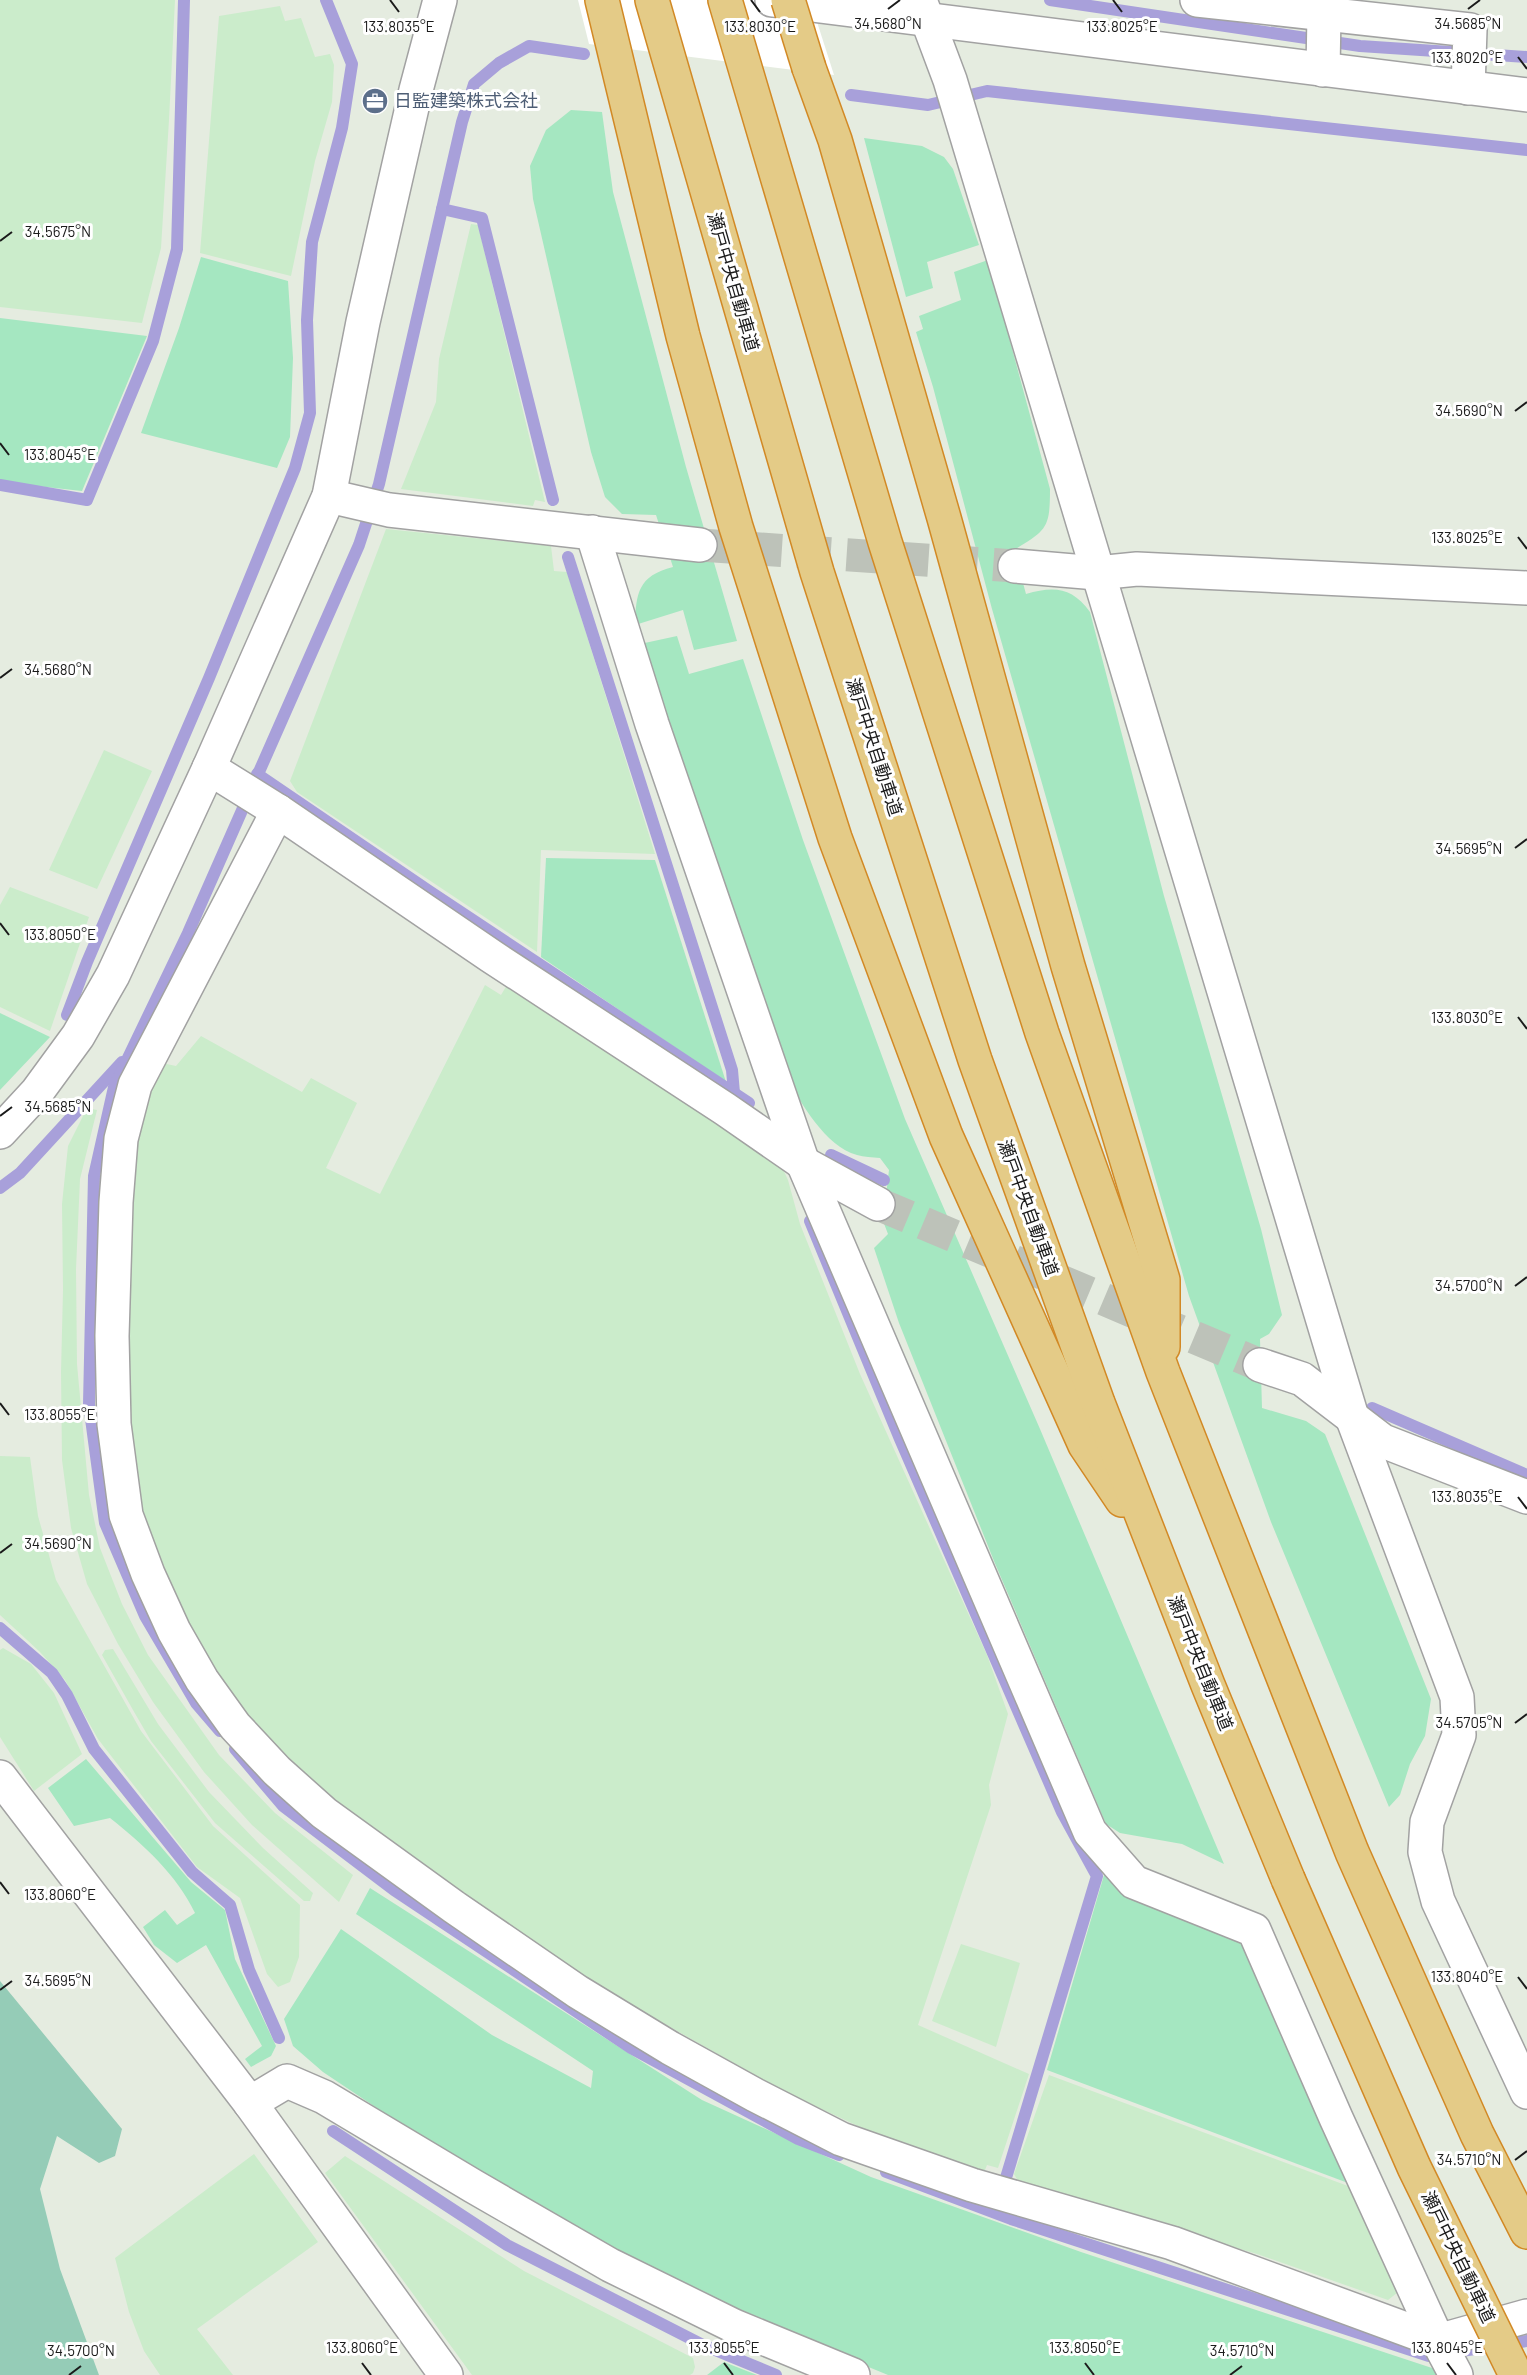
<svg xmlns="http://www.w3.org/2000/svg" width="1527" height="2375" font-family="Barlow,'Noto Sans JP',sans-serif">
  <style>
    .farmland { fill: #cbeccb }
    .grass { fill: #a5e7c1 }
    .forest { fill: #95ccb7 }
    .pier { fill: #fff }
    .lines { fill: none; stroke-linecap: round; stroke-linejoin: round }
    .stream { stroke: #a8a0da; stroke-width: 12 }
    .minor-tunnel { stroke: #bdc2b9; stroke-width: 33; stroke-dasharray: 33 16; stroke-linecap: butt }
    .minor-casing { stroke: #a2a2a2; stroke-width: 36 }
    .highway-casing { stroke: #d28925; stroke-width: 36 }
    .minor { stroke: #fff; stroke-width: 33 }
    .highway { stroke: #e4cb87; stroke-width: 33 }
    .highway-bridge-casing { stroke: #d28925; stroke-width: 36; stroke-linecap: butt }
    .highway-bridge { stroke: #e4cb87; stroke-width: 33 }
    .ticks { fill: none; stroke: #1b1b1b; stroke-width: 2 }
    .labels { text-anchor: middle; stroke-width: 6; stroke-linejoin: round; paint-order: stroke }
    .service-label { font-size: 18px; fill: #4e5e75; stroke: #fff; text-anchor: start }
    .street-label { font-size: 18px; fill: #1b1b1b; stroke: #fff }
    .ticks-label { font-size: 15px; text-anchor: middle; fill: #1b1b1b; stroke: #fff; stroke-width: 6; stroke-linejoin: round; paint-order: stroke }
  </style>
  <rect width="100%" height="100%" fill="#e5ece0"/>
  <g class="farmland">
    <path d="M 0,0 L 175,0 L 169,120 L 161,248 L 142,323 L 0,307 Z"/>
    <path d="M 280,6 L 285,21 L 301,18 L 315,57 L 330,54 L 334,65 L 332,102 L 315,161 L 291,276 L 200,253 L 219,16 Z"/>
    <path d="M 471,224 L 478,225 L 545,502 L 535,500 L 533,506 L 401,489 L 436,402 L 439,359 Z"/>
    <path d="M 386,529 L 551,546 L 554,571 L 567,572 L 655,854 L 541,850 L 537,952 L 297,792 L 290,781 Z"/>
    <path d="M 104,750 L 152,771 L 97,889 L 49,870 Z"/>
    <path d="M 10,887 L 89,917 L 50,1031 L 0,1007 L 0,905 Z"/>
    <path d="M 485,985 L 501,995 L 507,985 L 779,1161 L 788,1180 L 800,1224 L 860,1374 L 987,1655 L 1008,1714 L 989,1785 L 991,1805 L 918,2025 L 1029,2074 L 998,2168 L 987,2165 L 983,2175 L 909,2150 L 781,2090 L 545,1956 L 346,1812 L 261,1731 L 211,1670 L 148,1543 L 136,1497 L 125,1391 L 132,1151 L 146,1091 L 162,1063 L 176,1066 L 201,1036 L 302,1092 L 311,1078 L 357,1103 L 326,1168 L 380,1194 Z"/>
    <path d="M 87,1108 L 97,1110 L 80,1179 L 76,1269 L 77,1364 L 89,1495 L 100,1548 L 122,1604 L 148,1655 L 219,1755 L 275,1813 L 353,1875 L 339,1902 L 252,1825 L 204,1772 L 153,1702 L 118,1644 L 87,1584 L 71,1528 L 62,1460 L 61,1372 L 63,1290 L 62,1204 L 68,1146 Z"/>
    <path d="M 0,1456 L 30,1457 L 38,1516 L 56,1580 L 141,1731 L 213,1826 L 300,1905 L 299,1957 L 290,1982 L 278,1987 L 267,1974 L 240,1898 L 197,1867 L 98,1739 L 65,1680 L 40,1652 L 0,1615 Z"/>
    <path d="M 3,1648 L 31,1664 L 54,1693 L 82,1754 L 34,1791 L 0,1737 L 0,1650 Z"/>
    <path d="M 113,1649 L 158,1724 L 209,1792 L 263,1848 L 313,1893 L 310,1901 L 304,1901 L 215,1823 L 151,1741 L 133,1710 L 102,1655 L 105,1650 Z"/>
    <path d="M 961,1944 L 1020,1963 L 996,2047 L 932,2021 Z"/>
    <path d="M 1049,2075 L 1356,2189 L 1402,2289 L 1388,2300 L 1257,2254 L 1020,2185 L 1014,2174 Z"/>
    <path d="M 254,2154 L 318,2242 L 197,2329 L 233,2375 L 160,2375 L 144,2351 L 129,2312 L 115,2258 Z"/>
    <path d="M 345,2156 L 524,2271 L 693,2358 L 695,2367 L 693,2373 L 690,2375 L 472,2375 L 325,2173 Z"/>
  </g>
  <g class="grass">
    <path d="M 571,110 L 602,112 L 613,192 L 686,467 L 737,641 L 694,650 L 683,610 L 635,625 C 636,593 638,576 673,567 L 656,515 L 622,514 L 605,497 L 591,452 L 533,199 L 530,166 L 546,130 Z"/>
    <path d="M 864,138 L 922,146 L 944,157 L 953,169 L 979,245 L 927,262 L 933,288 L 906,297 Z"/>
    <path d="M 201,257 L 288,281 L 293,358 L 290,437 L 277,468 L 141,433 L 179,328 Z"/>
    <path d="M 988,260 L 1050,489 C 1050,528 1047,530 1014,550 L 1026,594 C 1054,586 1072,587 1090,612 L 1164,896 L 1261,1229 L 1282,1315 L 1269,1334 L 1260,1339 L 1262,1408 L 1306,1421 L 1325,1434 L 1431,1699 L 1425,1736 L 1410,1764 L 1400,1795 L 1389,1807 L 1271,1522 L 1189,1296 L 992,609 L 933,387 L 916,332 L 923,329 L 919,316 L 961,300 L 954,272 Z"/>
    <path d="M 0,318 L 147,336 L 82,491 L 0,482 Z"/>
    <path d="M 677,636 L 689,674 L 743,659 L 803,840 L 905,1119 L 1040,1429 L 1224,1864 L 1182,1844 L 1120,1833 L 1106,1824 L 994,1561 L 899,1323 L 874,1248 L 888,1234 L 883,1221 L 889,1170 L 880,1158 C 872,1157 864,1157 857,1155 C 825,1146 801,1103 786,1076 L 640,644 Z"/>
    <path d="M 546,858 L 655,860 L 726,1082 L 541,957 Z"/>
    <path d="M 0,1013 L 50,1037 L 0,1090 Z"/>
    <path d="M 86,1759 L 191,1882 L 225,1910 L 235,1959 L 276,2046 L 271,2056 L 251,2067 L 245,2059 L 262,2046 L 206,1945 L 177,1963 L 154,1945 L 143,1927 L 165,1910 L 177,1925 L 195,1913 C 176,1874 144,1845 110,1818 L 74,1826 L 48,1788 Z"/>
    <path d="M 1104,1875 L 1234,1937 L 1248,1950 L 1356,2186 L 1047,2070 Z"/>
    <path d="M 370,1888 L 702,2100 L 871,2177 L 1081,2252 L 1435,2369 L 1438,2375 L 888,2375 L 705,2300 L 492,2185 L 323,2072 L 293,2046 L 284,2019 L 341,1929 L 492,2035 L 591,2088 L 593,2071 L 356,1914 Z"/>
    <path d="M 724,2362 L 757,2375 L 707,2375 Z"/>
  </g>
  <path class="forest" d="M 0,1981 L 122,2129 L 115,2156 L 99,2163 L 57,2136 L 40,2189 L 60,2269 L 99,2375 L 0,2375 Z"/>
  <path class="pier" d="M 578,0 L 810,0 L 834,75 L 589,44 Z"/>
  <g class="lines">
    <g class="stream">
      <path d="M 1050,0 L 1360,46 L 1527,57"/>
      <path d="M 851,95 L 928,105 L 987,91 L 1527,150"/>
      <path d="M 442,209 L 482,218 L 553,500"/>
      <path d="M 0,485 L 87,500 L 153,341 L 177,249 L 184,0"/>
      <path d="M 568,557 L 732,1070 L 734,1093"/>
      <path d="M 257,774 L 429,891 L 749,1103"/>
      <path d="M 67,1015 L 87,962 L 209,678 L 295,468 L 310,413 L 307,320 L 312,242 L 342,128 L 352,64 L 326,0"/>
      <path d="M 831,1155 L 884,1180"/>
      <path d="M 0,1188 L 20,1173 L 122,1062"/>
      <path d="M 810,1221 L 900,1439 L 1062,1812 L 1097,1876 L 1002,2191"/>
      <path d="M 1372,1408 L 1527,1475"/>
      <path d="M 0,1628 L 52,1673 L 67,1695 L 94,1749 L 192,1872 L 230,1905 L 249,1970 L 279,2038"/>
      <path d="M 220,1731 L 196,1703 L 145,1616 L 105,1523 L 89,1404 L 94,1176 L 114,1087 L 188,933 L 359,545 L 379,484 L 462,122 L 474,84 L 499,63 L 529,46 L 584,54"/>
      <path d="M 235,1749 L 283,1806 L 394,1890 L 631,2048 L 798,2139 L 839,2155"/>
      <path d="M 333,2131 L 507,2245 L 703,2345 L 776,2375"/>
      <path d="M 886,2172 L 1011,2219 L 1429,2356 L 1527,2341"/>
    </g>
    <g class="minor-tunnel">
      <path d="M 700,545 L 1015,566"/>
      <path d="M 878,1204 L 1260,1365"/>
    </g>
    <defs>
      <g id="minor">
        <path d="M 772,0 L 1527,95"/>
        <path d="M 920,0 L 950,80 L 1352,1417 L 1457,1697 L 1459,1735 L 1427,1822 L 1425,1852 L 1438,1901 L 1527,2092"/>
        <path d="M 1197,0 L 1470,30 L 1468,88"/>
        <path d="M 1323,70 L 1324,14"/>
        <path d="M 329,496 L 389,510 L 700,545"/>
        <path d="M 592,532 L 652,724 L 803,1163 L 1090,1832 L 1134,1882 L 1254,1930 L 1336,2118 L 1438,2341 L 1456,2375"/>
        <path d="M 1015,566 L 1097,573 L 1137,569 L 1527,588"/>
        <path d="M 209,768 L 278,811 L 491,956 L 725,1109 L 803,1163 L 878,1204"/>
        <path d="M 278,811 L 135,1085 L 121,1139 L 116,1202 L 112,1336 L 114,1424 L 126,1515 L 148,1574 L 174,1631 L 202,1680 L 235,1726 L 277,1771 L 324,1813 L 454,1907 L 578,1992 L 670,2048 L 755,2095 L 841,2139 L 972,2185 L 1172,2243 L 1438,2341 L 1527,2316"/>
        <path d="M 0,1132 L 37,1092 L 78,1036 L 113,975 L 209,768 L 329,496 L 363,322 L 416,90 L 440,0"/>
        <path d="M 1260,1365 L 1302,1379 L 1383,1441 L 1527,1497"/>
        <path d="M 0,1777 L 250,2103 L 446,2375"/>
        <path d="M 250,2103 L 287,2081 L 324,2097 L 473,2186 L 610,2265 L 734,2326 L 853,2375"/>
      </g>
      <g id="highway">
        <path d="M 602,0 L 683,336 L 736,527 L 835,838 L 946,1136 L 1085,1445 L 1122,1500"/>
        <path d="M 652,0 L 817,572 L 975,1060 L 1098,1403 L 1208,1685 L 1288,1879"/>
        <path d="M 725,0 L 885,542 L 1042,1033 L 1163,1372 L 1352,1852 L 1477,2134 L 1527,2232"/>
        <path d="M 809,68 L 835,140 L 944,518 L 1068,966 L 1163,1280 L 1163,1347"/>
      </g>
    </defs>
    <use href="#minor" class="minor-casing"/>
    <use href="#highway" class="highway-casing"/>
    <use href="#minor" class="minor"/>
    <use href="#highway" class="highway"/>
    <defs>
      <g id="highway-bridge">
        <path d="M 788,0 L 809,68"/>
        <path d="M 1288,1879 L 1414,2167 L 1516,2375"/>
      </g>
    </defs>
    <use href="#highway-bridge" class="highway-bridge-casing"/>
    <use href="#highway-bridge" class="highway-bridge"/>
  </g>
  <path class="ticks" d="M 390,0 L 399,12M 751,0 L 760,12M 1113,0 L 1122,12M 888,9 L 900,0M 1468,9 L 1480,0M 1518,57 L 1527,69M 0,241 L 12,232M 1515,411 L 1527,402M 0,443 L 9,455M 1518,537 L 1527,549M 0,678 L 12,669M 1515,848 L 1527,839M 0,923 L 9,935M 1518,1017 L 1527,1029M 0,1116 L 12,1107M 1515,1286 L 1527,1277M 0,1403 L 9,1415M 1518,1497 L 1527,1509M 0,1553 L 12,1544M 1515,1723 L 1527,1714M 0,1882 L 9,1894M 1518,1977 L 1527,1989M 0,1990 L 12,1981M 1515,2160 L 1527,2151M 362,2363 L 371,2375M 724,2363 L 733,2375M 1085,2363 L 1094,2375M 1447,2363 L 1456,2375M 69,2375 L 81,2366M 1230,2375 L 1242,2366"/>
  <defs>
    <symbol id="office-disc" viewBox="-11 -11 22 22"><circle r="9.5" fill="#5c6f8a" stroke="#fff"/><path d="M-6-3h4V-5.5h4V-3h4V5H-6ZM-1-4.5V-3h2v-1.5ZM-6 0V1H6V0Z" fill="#fff"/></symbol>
  </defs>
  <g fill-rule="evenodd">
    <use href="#office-disc" x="360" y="86" width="30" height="30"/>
  </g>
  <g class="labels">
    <g class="service-label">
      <text x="394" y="107">日監建築株式会社</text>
    </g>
    <g class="street-label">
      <text transform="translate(733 282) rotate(74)" y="6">瀬戸中央自動車道</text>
      <text transform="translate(874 747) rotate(72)" y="6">瀬戸中央自動車道</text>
      <text transform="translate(1028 1208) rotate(70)" y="6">瀬戸中央自動車道</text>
      <text transform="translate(1200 1663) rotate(68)" y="6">瀬戸中央自動車道</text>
      <text transform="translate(1458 2257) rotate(64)" y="6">瀬戸中央自動車道</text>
    </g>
  </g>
  <g class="ticks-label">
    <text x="888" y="29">34.5680°N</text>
    <text x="1468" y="29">34.5685°N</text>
    <text x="399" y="32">133.8035°E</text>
    <text x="760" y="32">133.8030°E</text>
    <text x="1122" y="32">133.8025°E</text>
    <text x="1467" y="63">133.8020°E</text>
    <text x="58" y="237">34.5675°N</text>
    <text x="1469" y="416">34.5690°N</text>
    <text x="60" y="460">133.8045°E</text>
    <text x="1467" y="543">133.8025°E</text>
    <text x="58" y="675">34.5680°N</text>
    <text x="1469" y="854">34.5695°N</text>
    <text x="60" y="940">133.8050°E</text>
    <text x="1467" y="1023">133.8030°E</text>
    <text x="58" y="1112">34.5685°N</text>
    <text x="1469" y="1291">34.5700°N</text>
    <text x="60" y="1420">133.8055°E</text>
    <text x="1467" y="1502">133.8035°E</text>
    <text x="58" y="1549">34.5690°N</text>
    <text x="1469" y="1728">34.5705°N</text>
    <text x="60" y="1900">133.8060°E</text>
    <text x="1467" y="1982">133.8040°E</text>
    <text x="58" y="1986">34.5695°N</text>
    <text x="1469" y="2165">34.5710°N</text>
    <text x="362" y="2353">133.8060°E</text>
    <text x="724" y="2353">133.8055°E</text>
    <text x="1085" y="2353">133.8050°E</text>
    <text x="1447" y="2353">133.8045°E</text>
    <text x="81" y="2356">34.5700°N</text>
    <text x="1242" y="2356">34.5710°N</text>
  </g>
</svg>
